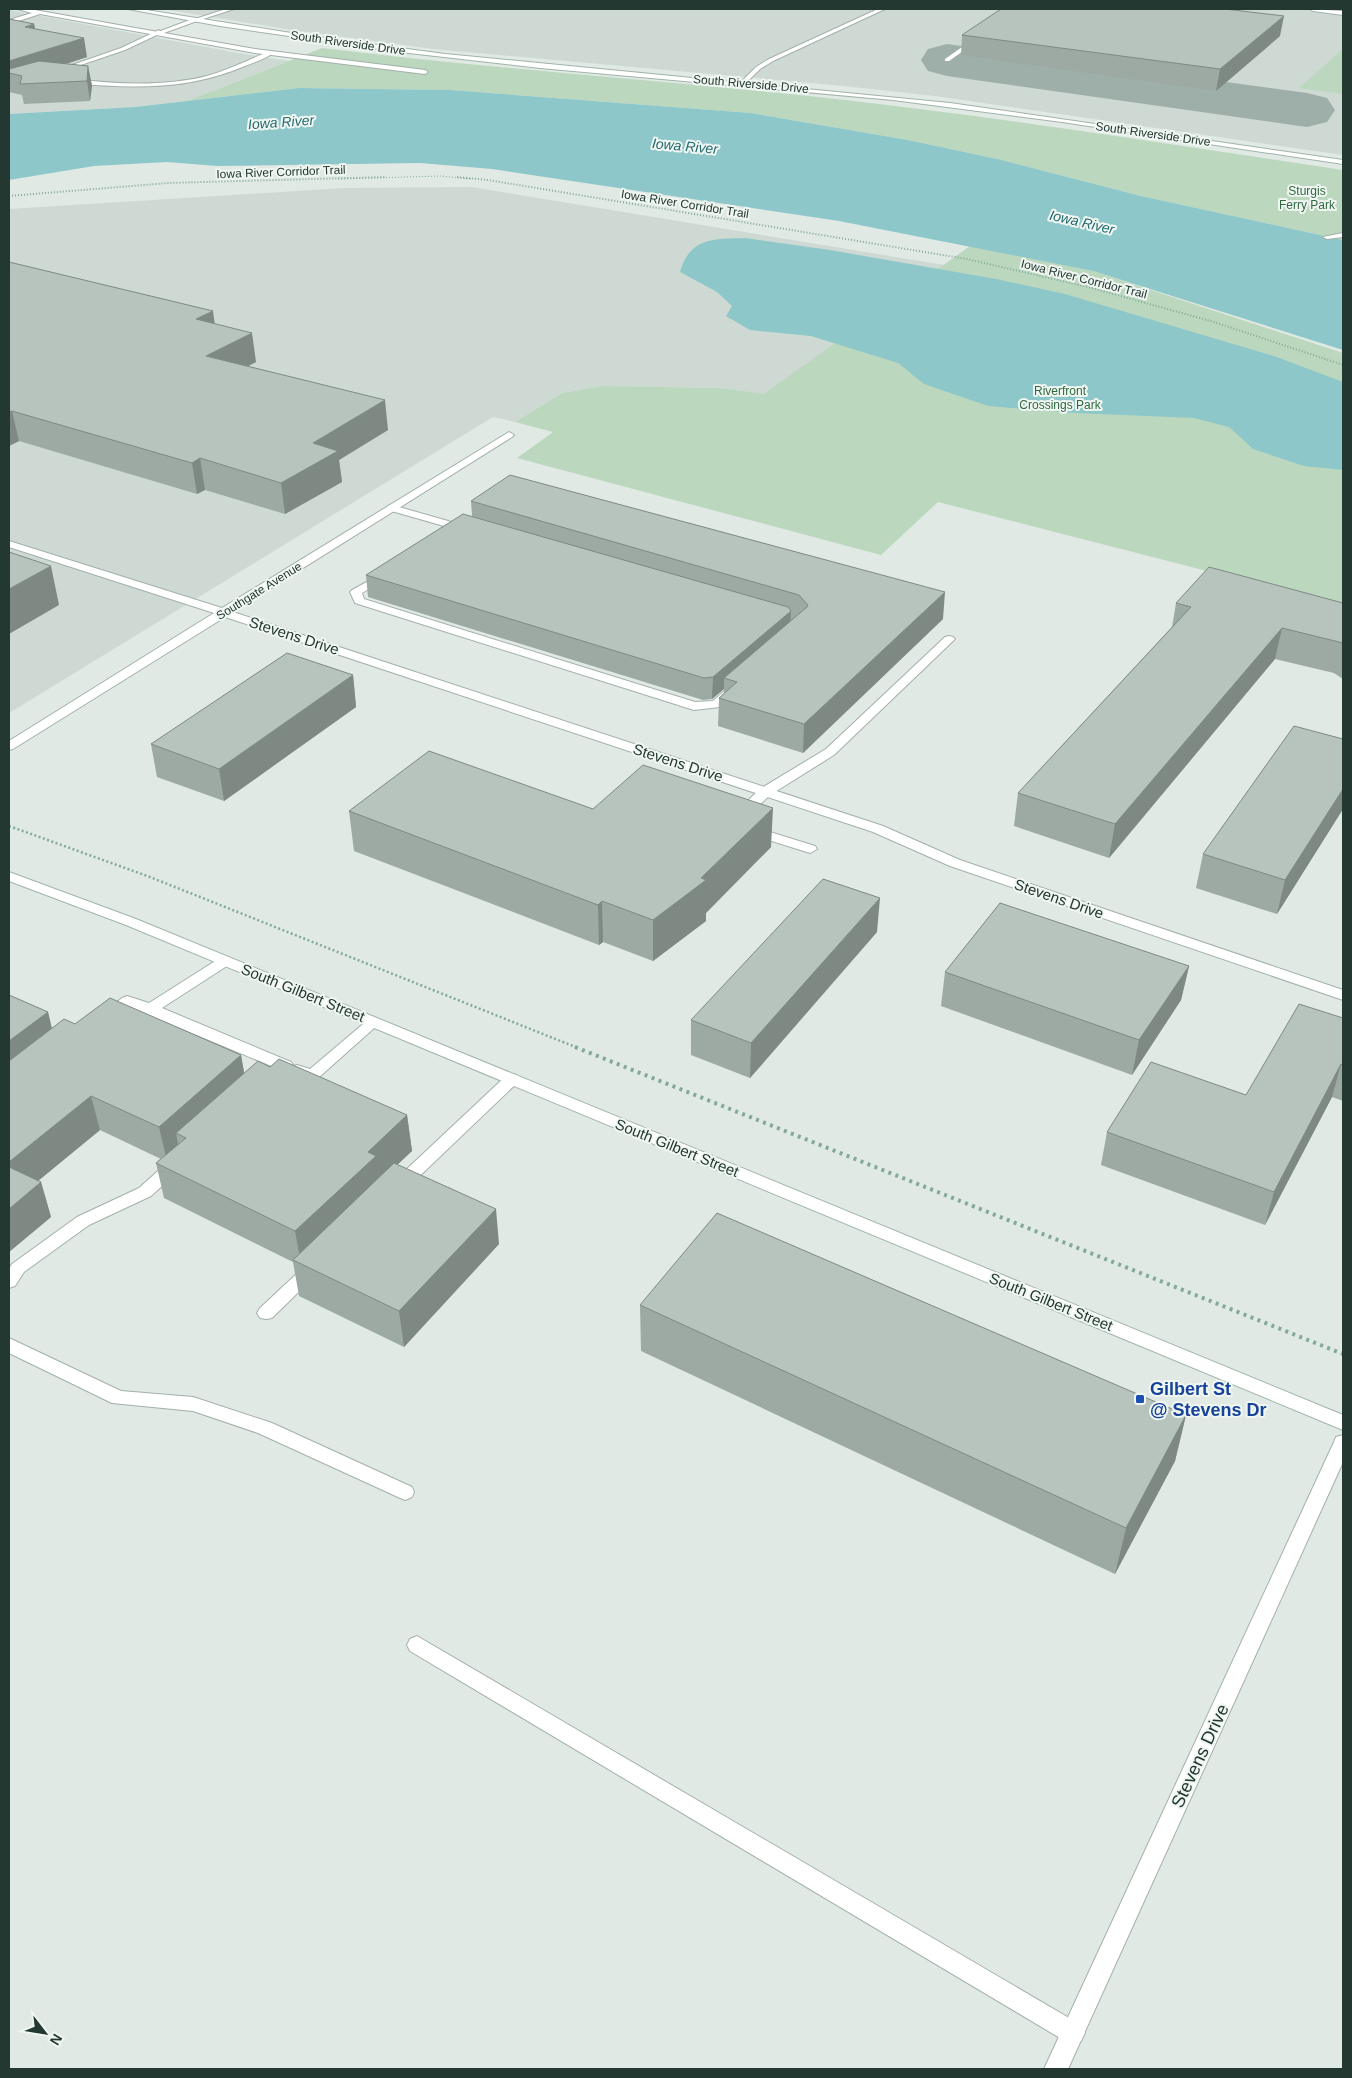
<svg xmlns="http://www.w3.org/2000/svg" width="1352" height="2078" font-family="Helvetica,sans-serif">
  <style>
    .built { fill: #ced9d3 }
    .green { fill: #bbd8bf }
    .water { fill: #8dc7c9 }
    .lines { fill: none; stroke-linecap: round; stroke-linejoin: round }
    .taxiway { fill: #9eaea8; fill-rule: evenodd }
    .lane-casing { stroke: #a3b0aa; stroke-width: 2 }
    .street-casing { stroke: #a3b0aa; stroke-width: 2 }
    .secondary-casing { stroke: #a0b4aa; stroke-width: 2 }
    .path-far3 { stroke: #83aa99; stroke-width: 1; stroke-dasharray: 1 2; stroke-linecap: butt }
    .path-far2 { stroke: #83aa99; stroke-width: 2; stroke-dasharray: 1 2; stroke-linecap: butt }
    .path-far1 { stroke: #83aa99; stroke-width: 2.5; stroke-dasharray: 2 2.5; stroke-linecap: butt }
    .path { stroke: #83aa99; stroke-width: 4; stroke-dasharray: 3 4.5; stroke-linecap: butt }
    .lane { fill: #fff; fill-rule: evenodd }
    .street { fill: #fff; fill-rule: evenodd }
    .secondary { fill: #fff; fill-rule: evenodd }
    .wall { fill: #9da9a3 }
    .shaded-wall { fill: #7f8984 }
    .building { fill: #b6c4bd; stroke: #7f8984 }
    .transit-dot { fill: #1a4fb4; stroke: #f0f6f2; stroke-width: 2 }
    .labels { text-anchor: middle; stroke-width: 4; stroke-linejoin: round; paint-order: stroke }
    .far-street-label { font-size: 12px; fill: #223830; stroke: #f0f6f2 }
    .far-park-label { font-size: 12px; fill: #316a40; stroke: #f0f6f2 }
    .far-water-label { font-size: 14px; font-style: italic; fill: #23696d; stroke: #f0f6f2 }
    .street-label { font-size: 15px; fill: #223830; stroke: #f0f6f2 }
    .near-transit-label { font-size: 18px; font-weight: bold; fill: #164399; stroke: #f0f6f2; text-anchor: start }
    .near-street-label { font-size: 18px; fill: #223830; stroke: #f0f6f2 }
  </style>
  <rect width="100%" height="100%" fill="#e0e9e4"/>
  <g class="built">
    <path d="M 163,9 L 1343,9 L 1343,155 L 935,96 L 843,86 L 433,49 L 292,30 Z"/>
    <path d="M 9,10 L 238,53 L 289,61 L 187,101 L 135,107 L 9,114 Z"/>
    <path d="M 472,187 L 944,265 L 764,395 L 720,388 L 603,386 L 562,393 L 515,422 L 493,417 L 9,713 L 9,209 L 344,188 Z"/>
  </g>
  <g class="green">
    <path d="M 322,48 C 493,69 665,80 836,99 C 1006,118 1175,145 1343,170 L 1343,240 L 1141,196 L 1002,160 L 908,140 L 751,113 L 450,90 L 299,88 L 187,101 Z"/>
    <path d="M 1343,49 L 1343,94 L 1299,88 Z"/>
    <path d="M 970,246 L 1093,271 L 1343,353 L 1343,606 L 938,502 L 881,555 L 517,458 L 553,432 L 515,422 L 562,393 L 603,386 L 720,388 L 764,394 Z"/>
  </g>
  <g class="water">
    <path d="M 299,88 L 450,90 L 751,113 L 908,140 L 1002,160 L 1141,196 L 1343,240 L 1343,350 L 1093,271 L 839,221 L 492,169 L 420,163 L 217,166 L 167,162 L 94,166 L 9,180 L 9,114 L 135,107 Z"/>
    <path d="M 745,238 L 830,250 L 996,279 L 1065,294 L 1274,356 L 1343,382 L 1343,470 L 1304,466 L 1253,449 L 1229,427 L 1194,418 L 1075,413 L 988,406 L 924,384 L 898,363 L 811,336 L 750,330 L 726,316 L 732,306 L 717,292 L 680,272 C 690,237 714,239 745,238 Z"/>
  </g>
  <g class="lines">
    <path class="taxiway" d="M 947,44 L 1307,93 L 1327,98 L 1335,110 L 1327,122 L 1307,127 L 947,76 L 928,71 L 921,60 L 928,49 Z"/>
    <defs>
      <g id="lane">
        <path d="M 226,9 L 234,9 L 197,21 L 192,20 Z"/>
        <path d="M 878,9 L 885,9 L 773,61 L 760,69 L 745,84 L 740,83 L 756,67 L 769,59 Z"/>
        <path d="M 1310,9 L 1343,11 L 1343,15 L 1313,11 Z"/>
        <path d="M 159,30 L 161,33 L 125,50 L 60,72 L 55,71 L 121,48 Z"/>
        <path d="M 975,38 L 980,39 L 949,61 L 945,61 L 945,59 Z"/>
        <path d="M 268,52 L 273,53 C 266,59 254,62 245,66 C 189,90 132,89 72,83 L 69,81 L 72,79 C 117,84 163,87 207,76 C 228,70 248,60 268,52 Z"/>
        <path d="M 1343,233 L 1343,237 L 1327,239 L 1323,237 Z"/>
        <path d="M 392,505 L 469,527 L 470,529 L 465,532 L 388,510 L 387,508 L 388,506 Z"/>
        <path d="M 385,572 L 390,575 L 389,577 L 362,593 L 364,599 L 695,702 L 713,701 L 730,686 L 738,686 L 740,689 L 720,707 L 694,710 L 355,603 L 350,592 L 352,590 Z"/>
        <path d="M 949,636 L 953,637 L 955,639 L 953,641 L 834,755 L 770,795 L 746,818 L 736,818 L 734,815 L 736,812 L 760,789 L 826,749 L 945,637 Z"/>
        <path d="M 754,827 L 815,846 L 817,849 L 810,853 L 749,834 L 747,831 Z"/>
        <path d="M 225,957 L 230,958 L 232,961 L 230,964 L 162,1008 L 291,1062 L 294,1066 L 297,1065 L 310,1069 L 369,1019 L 379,1019 L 381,1022 L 317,1079 L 312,1080 L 292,1074 L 289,1070 L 281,1070 L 129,1007 L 112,1019 L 102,1019 L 100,1016 L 122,998 L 127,996 L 149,1003 L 220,958 Z"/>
        <path d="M 512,1074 L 517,1075 L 520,1079 L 517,1083 L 405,1190 L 399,1192 L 393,1190 L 391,1186 L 393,1182 L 507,1075 Z"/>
        <path d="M 175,1159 L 181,1161 L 183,1165 L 181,1169 L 151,1196 L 89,1225 L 24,1272 L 15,1286 L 9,1288 L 9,1269 L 12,1264 L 77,1217 L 139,1188 L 169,1161 Z"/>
        <path d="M 312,1263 L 318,1265 L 321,1269 L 318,1273 L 272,1318 L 266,1319 L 260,1318 L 257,1313 L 260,1308 L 306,1265 Z"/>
        <path d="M 9,1338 L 121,1391 L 193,1397 L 272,1423 L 412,1487 L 414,1492 L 412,1497 L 405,1500 L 398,1497 L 258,1433 L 193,1411 L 112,1403 L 9,1353 Z"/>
        <path d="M 417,1636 L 1081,2025 L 1085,2033 L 1081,2041 L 1073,2045 L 1065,2041 L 410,1651 L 407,1645 L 410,1639 Z"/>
      </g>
      <g id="street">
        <path d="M 17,9 L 29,9 L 158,32 L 195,18 L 197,21 L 164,33 L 255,49 L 425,70 L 428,72 L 425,74 L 255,53 L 40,14 L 9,24 L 9,20 L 32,13 Z"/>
        <path d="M 509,432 L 514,435 L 512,437 L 233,612 L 883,826 L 960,860 L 1343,990 L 1343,1000 L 950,866 L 873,832 L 225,617 L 13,749 L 9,750 L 9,741 L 214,613 L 9,547 L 9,541 L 222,608 Z"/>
        <path d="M 1343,1435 L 1343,1462 L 1068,2069 L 1044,2069 L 1334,1442 L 1336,1437 Z"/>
      </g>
      <g id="secondary">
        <path d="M 128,9 L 140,9 L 310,36 L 445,54 L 950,103 L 1343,160 L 1343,164 L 1062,122 L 893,100 L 540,68 L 400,52 L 220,26 Z"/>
        <path d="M 9,872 L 136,919 L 1343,1415 L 1343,1430 L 126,925 L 9,881 Z"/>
      </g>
    </defs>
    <use href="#lane" class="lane-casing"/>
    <use href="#street" class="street-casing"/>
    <use href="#secondary" class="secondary-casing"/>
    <path class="path-far3" d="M 338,179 L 441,176 L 472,179"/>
    <g class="path-far2">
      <path d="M 457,177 L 488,180 L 967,259 L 1088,287 L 1214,322 L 1343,365"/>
      <path d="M 9,196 L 168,183 L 386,177"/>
    </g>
    <path class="path-far1" d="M 9,826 L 150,877 L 578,1048"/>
    <path class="path" d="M 575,1047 L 1343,1354"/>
    <use href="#lane" class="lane"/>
    <use href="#street" class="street"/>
    <use href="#secondary" class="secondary"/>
  </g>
  <g class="wall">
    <path d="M 9,19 L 34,24 L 35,29 L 87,57 L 66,64 L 88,66 L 92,86 L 90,101 L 24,104 L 22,95 L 9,92 Z"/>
    <path d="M 962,35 L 1280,36 L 1216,91 L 961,55 Z"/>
    <path d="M 9,262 L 214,324 L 256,362 L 248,366 L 388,430 L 339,460 L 342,482 L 285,514 L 205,490 L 197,494 L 19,441 L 9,446 Z"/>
    <path d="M 471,501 L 943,619 L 803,753 L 718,726 L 719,698 L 724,693 L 724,689 L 712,699 L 703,700 L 368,597 L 366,575 L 472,516 Z"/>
    <path d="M 1176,603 L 1343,603 L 1343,679 L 1334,673 L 1275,659 L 1109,858 L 1014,826 L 1018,793 L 1172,627 Z"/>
    <path d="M 353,675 L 356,707 L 224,801 L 157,777 L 151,744 Z"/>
    <path d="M 1343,739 L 1343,809 L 1277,914 L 1196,888 L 1203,854 Z"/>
    <path d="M 593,809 L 771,847 L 706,913 L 706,921 L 653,961 L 603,942 L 599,945 L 354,851 L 349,811 Z"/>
    <path d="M 877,932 L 750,1078 L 691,1055 L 691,1020 Z"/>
    <path d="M 1189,966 L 1181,1000 L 1132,1075 L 941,1006 L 945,972 Z"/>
    <path d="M 9,995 L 48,1012 L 52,1029 L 75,1024 L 241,1055 L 244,1073 L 270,1067 L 407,1115 L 412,1151 L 397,1165 L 499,1244 L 404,1347 L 299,1296 L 293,1262 L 164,1198 L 156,1163 L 161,1159 L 100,1130 L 38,1181 L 41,1182 L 51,1217 L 9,1252 Z"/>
    <path d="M 1343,1018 L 1343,1101 L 1332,1097 L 1265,1225 L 1101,1165 L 1107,1132 L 1246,1095 Z"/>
    <path d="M 640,1305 L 1186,1415 L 1175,1461 L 1115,1574 L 641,1351 Z"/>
  </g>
  <g class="shaded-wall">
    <path d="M 1284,16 L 1280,36 L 1216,91 L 1220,69 Z"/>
    <path d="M 34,24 L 38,43 L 25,27 Z"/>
    <path d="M 84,38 L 87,57 L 22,78 L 22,76 L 9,73 L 9,61 Z"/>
    <path d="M 88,66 L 92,86 L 90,101 L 87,81 Z"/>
    <path d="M 213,311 L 217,340 L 196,319 Z"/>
    <path d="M 252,333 L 256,362 L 210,386 L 206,356 Z"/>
    <path d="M 385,400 L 388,430 L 339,460 L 342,482 L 285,514 L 281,483 L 313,443 Z"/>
    <path d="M 12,411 L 19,441 L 9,446 L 9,412 Z"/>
    <path d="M 200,458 L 205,490 L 197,494 L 192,463 Z"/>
    <path d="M 51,566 L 59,605 L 9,634 L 9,589 Z"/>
    <path d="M 945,592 L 943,619 L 803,753 L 804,724 Z"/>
    <path d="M 791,611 L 790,633 L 724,678 L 724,689 L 712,699 L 713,677 Z"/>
    <path d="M 1282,628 L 1275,659 L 1109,858 L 1115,824 Z"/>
    <path d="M 353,675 L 356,707 L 224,801 L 219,769 Z"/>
    <path d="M 1343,789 L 1343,809 L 1277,914 L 1285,880 Z"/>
    <path d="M 773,808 L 771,847 L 706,913 L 706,921 L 653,961 L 653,920 L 701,878 Z"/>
    <path d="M 880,898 L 877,932 L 750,1078 L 751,1043 Z"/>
    <path d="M 602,901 L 603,942 L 599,945 L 598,905 Z"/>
    <path d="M 1189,966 L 1181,1000 L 1132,1075 L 1139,1040 Z"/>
    <path d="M 48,1012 L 56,1046 L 9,1082 L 9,1041 Z"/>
    <path d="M 241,1055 L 247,1089 L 176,1133 L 179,1149 L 167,1161 L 159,1127 Z"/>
    <path d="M 1341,1064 L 1332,1097 L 1265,1225 L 1274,1192 Z"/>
    <path d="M 91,1096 L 100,1130 L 16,1199 L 9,1176 L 9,1162 Z"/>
    <path d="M 407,1115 L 412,1151 L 380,1181 L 301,1264 L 295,1231 L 368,1152 Z"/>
    <path d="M 41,1182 L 51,1217 L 9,1252 L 9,1209 Z"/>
    <path d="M 496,1209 L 499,1244 L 404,1347 L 399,1311 Z"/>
    <path d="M 1186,1415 L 1175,1461 L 1115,1574 L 1126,1528 Z"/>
  </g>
  <g class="building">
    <path d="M 1001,9 L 1225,9 L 1284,16 L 1220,69 L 962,35 Z"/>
    <path d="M 9,19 L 34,24 L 25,27 L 84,38 L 9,61 Z"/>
    <path d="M 39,61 L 88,66 L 87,81 L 20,84 L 22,76 L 9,73 L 9,69 Z"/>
    <path d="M 9,262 L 213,311 L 196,319 L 252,333 L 206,356 L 385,400 L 313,443 L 338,451 L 281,483 L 200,458 L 192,463 L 12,411 L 9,412 Z"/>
    <path d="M 510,475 L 945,592 L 804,724 L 719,698 L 737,682 L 724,678 L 807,607 L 808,605 L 799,595 L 471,501 Z"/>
    <path d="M 463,514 L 788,607 L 791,611 L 713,677 L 704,678 L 366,575 Z"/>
    <path d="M 9,552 L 51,566 L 9,589 Z"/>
    <path d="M 1209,567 L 1343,603 L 1343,643 L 1282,628 L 1115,824 L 1018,793 L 1191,607 L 1176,603 Z"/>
    <path d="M 287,653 L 353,675 L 219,769 L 151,744 Z"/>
    <path d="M 1294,726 L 1343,739 L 1343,789 L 1285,880 L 1203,854 Z"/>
    <path d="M 429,751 L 593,809 L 643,765 L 773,808 L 701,878 L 706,880 L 653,920 L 602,901 L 598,905 L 349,811 Z"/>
    <path d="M 823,879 L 880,898 L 751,1043 L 691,1020 Z"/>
    <path d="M 1000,903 L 1189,966 L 1139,1040 L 945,972 Z"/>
    <path d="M 9,995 L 48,1012 L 9,1041 Z"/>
    <path d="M 110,998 L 241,1055 L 159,1127 L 91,1096 L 9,1162 L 9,1061 L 64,1019 L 75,1024 Z"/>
    <path d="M 1299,1004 L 1343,1018 L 1343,1065 L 1341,1064 L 1274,1192 L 1107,1132 L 1151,1062 L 1246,1095 Z"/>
    <path d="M 279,1059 L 407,1115 L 368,1152 L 376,1156 L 295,1231 L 156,1163 L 186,1138 L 176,1133 L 258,1061 L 270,1067 Z"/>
    <path d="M 394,1163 L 496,1209 L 399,1311 L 293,1260 Z"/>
    <path d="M 9,1167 L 41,1182 L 9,1209 Z"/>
    <path d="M 717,1213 L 1186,1415 L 1126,1528 L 640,1305 Z"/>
  </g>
  <rect class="transit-dot" x="1135" y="1394" width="10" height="10" rx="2.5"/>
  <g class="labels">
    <g class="far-street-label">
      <text transform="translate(348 43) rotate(8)" y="4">South Riverside Drive</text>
      <text transform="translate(751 84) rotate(5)" y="4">South Riverside Drive</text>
      <text transform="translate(1153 134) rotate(8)" y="4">South Riverside Drive</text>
      <text transform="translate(281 172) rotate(-2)" y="4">Iowa River Corridor Trail</text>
      <text transform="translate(685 204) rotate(9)" y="4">Iowa River Corridor Trail</text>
      <text transform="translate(1084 279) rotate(14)" y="4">Iowa River Corridor Trail</text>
      <text transform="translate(259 591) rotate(-32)" y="4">Southgate Avenue</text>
    </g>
    <g class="far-park-label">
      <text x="1307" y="195">Sturgis<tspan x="1307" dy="14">Ferry Park</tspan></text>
      <text x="1060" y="395">Riverfront<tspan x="1060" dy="14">Crossings Park</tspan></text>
    </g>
    <g class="far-water-label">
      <text transform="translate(281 122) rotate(-4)" y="5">Iowa River</text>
      <text transform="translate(685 146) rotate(5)" y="5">Iowa River</text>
      <text transform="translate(1082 222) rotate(13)" y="5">Iowa River</text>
    </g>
    <g class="street-label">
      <text transform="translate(294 636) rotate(18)" y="5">Stevens Drive</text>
      <text transform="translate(678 763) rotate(18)" y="5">Stevens Drive</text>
      <text transform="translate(1059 899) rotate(19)" y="5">Stevens Drive</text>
      <text transform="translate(303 993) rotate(22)" y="5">South Gilbert Street</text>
      <text transform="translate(677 1148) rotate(22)" y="5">South Gilbert Street</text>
      <text transform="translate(1051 1302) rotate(22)" y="5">South Gilbert Street</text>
    </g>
    <g class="near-transit-label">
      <text x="1150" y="1395">Gilbert St<tspan x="1150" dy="21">@ Stevens Dr</tspan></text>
    </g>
    <g class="near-street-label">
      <text transform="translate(1200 1756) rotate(-65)" y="6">Stevens Drive</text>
    </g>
  </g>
  <rect width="1352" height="2078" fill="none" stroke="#223830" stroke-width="20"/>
  <g transform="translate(45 2033) rotate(121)" stroke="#f0f6f2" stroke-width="4" paint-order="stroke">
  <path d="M0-4L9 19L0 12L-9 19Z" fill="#223830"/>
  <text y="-8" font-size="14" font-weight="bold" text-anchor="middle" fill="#223830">N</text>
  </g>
</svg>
